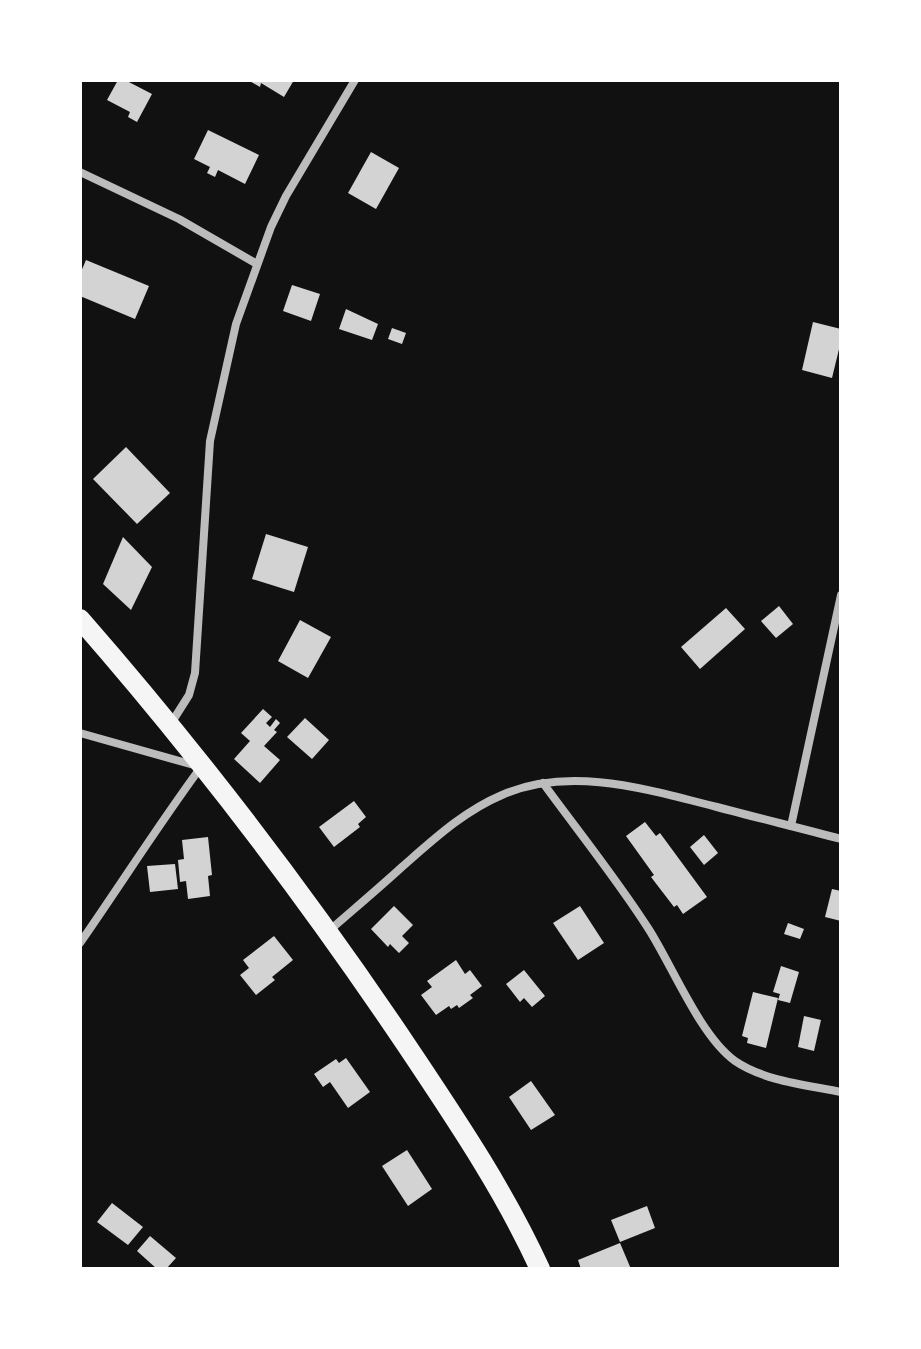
<svg xmlns="http://www.w3.org/2000/svg" width="921" height="1349" font-family="'Libre Baskerville',serif">
  <style>
    .building { fill: #d3d3d3 }
    .lines { fill: none; stroke-linecap: round; stroke-linejoin: round }
    .minor { stroke: #bcbcbc; stroke-width: 8 }
    .primary { stroke: #f5f5f5; stroke-width: 20 }
  </style>
  <rect width="100%" height="100%" fill="#111"/>
  <g class="building">
    <path d="M 118,80 L 125,80 L 152,94 L 137,122 L 128,117 L 130,112 L 107,100 Z"/>
    <path d="M 248,80 L 294,80 L 284,97 L 261,83 L 260,87 Z"/>
    <path d="M 208,130 L 259,155 L 245,184 L 218,170 L 215,177 L 207,173 L 210,167 L 194,159 Z"/>
    <path d="M 371,152 L 399,168 L 376,209 L 348,193 Z"/>
    <path d="M 86,260 L 149,286 L 135,319 L 80,296 L 80,274 Z"/>
    <path d="M 292,285 L 320,294 L 311,321 L 283,311 Z"/>
    <path d="M 346,309 L 378,324 L 372,340 L 339,329 Z"/>
    <path d="M 813,322 L 841,329 L 841,341 L 832,378 L 802,370 Z"/>
    <path d="M 392,328 L 406,333 L 402,344 L 388,339 Z"/>
    <path d="M 126,447 L 170,493 L 137,524 L 93,479 Z"/>
    <path d="M 266,534 L 308,547 L 294,592 L 252,579 Z"/>
    <path d="M 123,537 L 152,567 L 131,610 L 103,584 Z"/>
    <path d="M 779,606 L 793,624 L 776,638 L 761,621 Z"/>
    <path d="M 726,608 L 745,629 L 700,669 L 681,647 Z"/>
    <path d="M 300,620 L 331,637 L 308,678 L 278,661 Z"/>
    <path d="M 263,709 L 272,717 L 266,723 L 270,727 L 276,719 L 280,723 L 274,730 L 277,732 L 264,746 L 280,760 L 260,783 L 234,759 L 250,741 L 241,733 Z"/>
    <path d="M 305,718 L 329,740 L 312,759 L 287,737 Z"/>
    <path d="M 354,801 L 366,817 L 358,824 L 360,827 L 334,847 L 319,827 Z"/>
    <path d="M 645,822 L 656,836 L 660,833 L 707,897 L 683,914 L 677,905 L 674,907 L 651,877 L 654,875 L 626,836 Z"/>
    <path d="M 704,835 L 718,853 L 704,865 L 690,847 Z"/>
    <path d="M 208,837 L 212,875 L 208,876 L 210,896 L 188,899 L 186,881 L 180,882 L 178,860 L 184,859 L 182,840 Z"/>
    <path d="M 175,864 L 178,889 L 150,892 L 147,866 Z"/>
    <path d="M 832,889 L 841,891 L 841,921 L 825,917 Z"/>
    <path d="M 394,906 L 413,925 L 402,936 L 409,943 L 399,953 L 390,944 L 388,947 L 371,929 Z"/>
    <path d="M 580,906 L 604,943 L 578,960 L 553,923 Z"/>
    <path d="M 788,923 L 804,929 L 800,939 L 784,934 Z"/>
    <path d="M 274,936 L 293,960 L 272,977 L 275,980 L 256,995 L 240,975 L 249,968 L 243,960 Z"/>
    <path d="M 456,960 L 465,974 L 470,970 L 482,986 L 470,995 L 473,998 L 459,1008 L 457,1005 L 451,1009 L 449,1006 L 436,1015 L 421,995 L 432,987 L 427,981 Z"/>
    <path d="M 781,966 L 799,972 L 790,1003 L 778,1000 L 780,994 L 773,992 Z"/>
    <path d="M 524,970 L 545,996 L 532,1007 L 524,998 L 520,1002 L 506,984 Z"/>
    <path d="M 753,992 L 778,998 L 766,1048 L 747,1043 L 748,1038 L 742,1036 Z"/>
    <path d="M 804,1016 L 821,1020 L 814,1051 L 798,1047 Z"/>
    <path d="M 346,1058 L 370,1092 L 348,1108 L 330,1082 L 323,1087 L 314,1074 L 336,1059 L 339,1063 Z"/>
    <path d="M 531,1081 L 555,1115 L 531,1130 L 509,1097 Z"/>
    <path d="M 407,1150 L 432,1189 L 408,1206 L 382,1166 Z"/>
    <path d="M 112,1203 L 143,1227 L 128,1245 L 97,1222 Z"/>
    <path d="M 647,1206 L 655,1228 L 620,1242 L 611,1220 Z"/>
    <path d="M 150,1236 L 176,1258 L 166,1269 L 157,1269 L 137,1251 Z"/>
    <path d="M 620,1243 L 631,1269 L 581,1269 L 578,1260 Z"/>
  </g>
  <g class="lines">
    <g class="minor">
      <path d="M 80,172 L 179,219 L 257,264"/>
      <path d="M 170,725 L 189,695 L 195,673 L 210,441 L 236,324 L 271,227 L 286,196 L 355,80"/>
      <path d="M 80,733 L 201,767 C 159,824 121,884 80,943"/>
      <path d="M 543,783 C 578,831 616,878 648,928 C 672,965 700,1036 735,1061 C 764,1081 807,1085 841,1092"/>
      <path d="M 791,826 L 841,595"/>
      <path d="M 330,930 C 354,909 379,888 403,866 C 434,839 464,811 502,795 C 570,765 649,790 717,807 C 758,818 800,828 841,839"/>
    </g>
    <path class="primary" d="M 80,619 C 198,754 307,897 407,1046 C 455,1118 504,1190 540,1269"/>
  </g>
  <rect width="921" height="1349" fill="none" stroke="#ffffff" stroke-width="164"/>
</svg>
